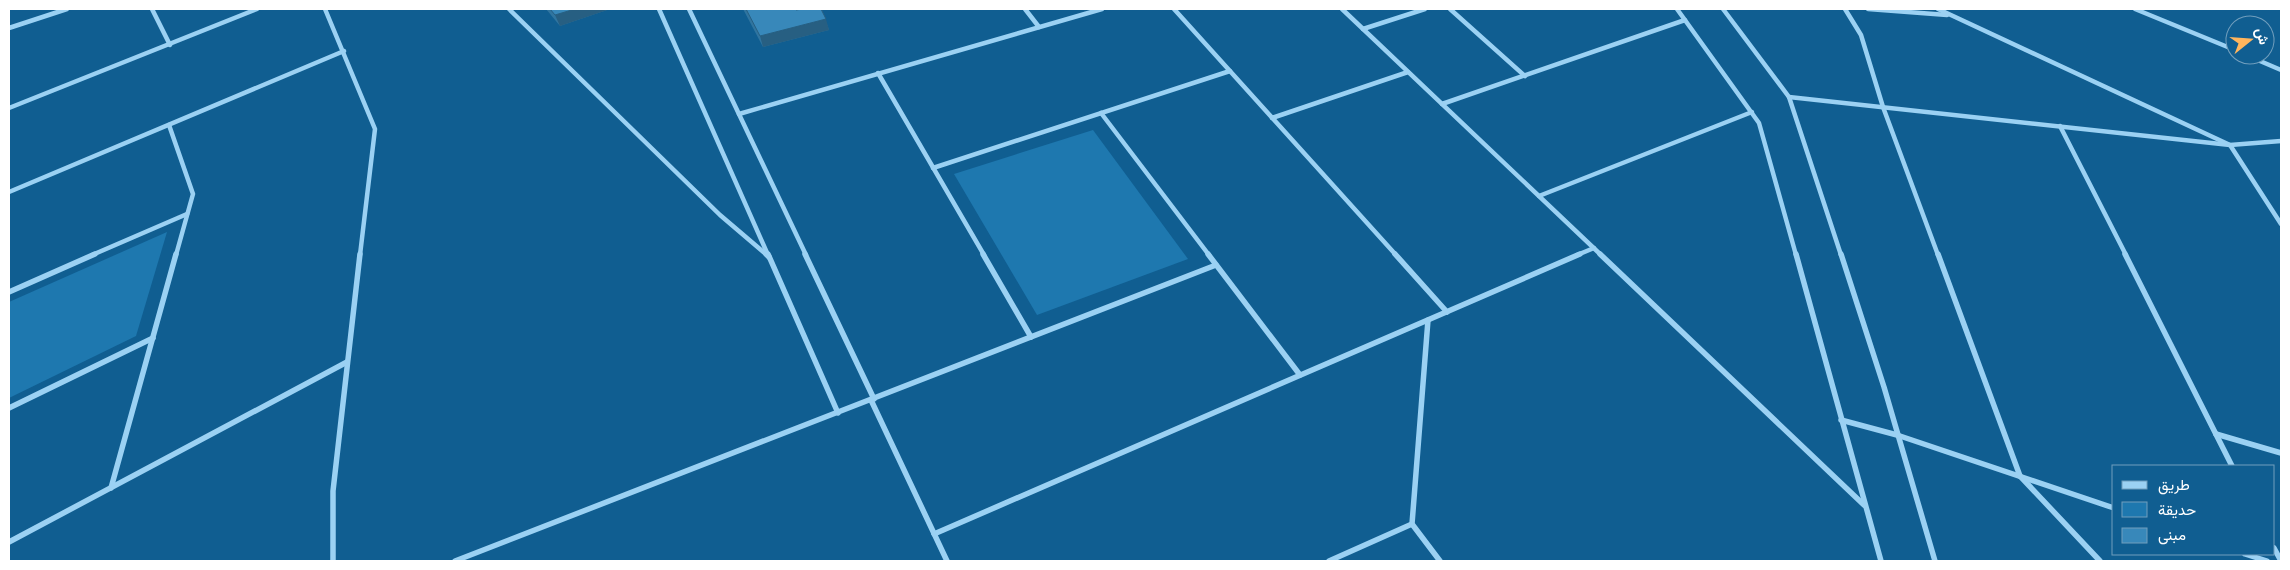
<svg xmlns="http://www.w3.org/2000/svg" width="2290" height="570" font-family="Manrope,Vazirmatn,sans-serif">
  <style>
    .green { fill: #1e78af }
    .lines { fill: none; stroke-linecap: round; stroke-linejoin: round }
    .minor-far1 { stroke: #9bd1f3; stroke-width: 4.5 }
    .minor { stroke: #9bd1f3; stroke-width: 5.5 }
    .wall { fill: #3075a0 }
    .shaded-wall { fill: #275f82 }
    .building { fill: #3888ba; stroke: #275f82 }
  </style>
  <rect width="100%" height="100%" fill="#105e91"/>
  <g class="green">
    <path d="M 1093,130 L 1188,259 L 1037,315 L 954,174 Z"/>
    <path d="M 167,232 L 136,336 L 9,398 L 9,302 Z"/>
  </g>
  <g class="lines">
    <g class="minor-far1">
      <path d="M 152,9 L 170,45"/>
      <path d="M 325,9 L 375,129 L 360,255"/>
      <path d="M 509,9 L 720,215 L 767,255"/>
      <path d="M 659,9 L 768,255"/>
      <path d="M 689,9 L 806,255"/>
      <path d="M 1025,9 L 1039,27"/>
      <path d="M 1174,9 L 1396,255"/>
      <path d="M 1342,9 L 1601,255"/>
      <path d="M 1450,9 L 1525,76"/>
      <path d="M 1677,9 L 1759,123 L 1796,255"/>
      <path d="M 1723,9 L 1789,97 L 1841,255"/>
      <path d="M 1845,9 L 1861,35 L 1883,107 L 1938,255"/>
      <path d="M 1868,9 L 1947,15"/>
      <path d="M 1938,9 L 2230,145 L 2281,224"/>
      <path d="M 2135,9 L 2235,50"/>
      <path d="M 9,28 L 67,9"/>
      <path d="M 1363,29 L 1425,9"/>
      <path d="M 2246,55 L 2281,70"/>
      <path d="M 878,73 L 984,255"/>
      <path d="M 1789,97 L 2230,145 L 2281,141"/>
      <path d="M 1442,104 L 1685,20"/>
      <path d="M 9,108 L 257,9"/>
      <path d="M 1101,113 L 1209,255"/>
      <path d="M 739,114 L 1102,9"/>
      <path d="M 1272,118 L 1408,72"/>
      <path d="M 169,125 L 193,194 L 176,255"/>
      <path d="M 2060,126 L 2126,255"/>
      <path d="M 933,168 L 1230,71"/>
      <path d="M 9,192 L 344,51"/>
      <path d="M 1539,196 L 1752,112"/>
      <path d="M 92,255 L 187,214"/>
      <path d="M 1577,255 L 1594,248"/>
    </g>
    <g class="minor">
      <path d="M 766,254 L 769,257"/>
      <path d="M 768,254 L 838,413"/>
      <path d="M 805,254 L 874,399"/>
      <path d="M 983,254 L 1031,337"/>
      <path d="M 1208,254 L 1300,375"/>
      <path d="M 1395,254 L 1447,312"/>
      <path d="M 1600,254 L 1864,505"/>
      <path d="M 1796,254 L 1881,561"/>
      <path d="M 1841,254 L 1884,387 L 1935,561"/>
      <path d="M 1938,254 L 2020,476 L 2100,561"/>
      <path d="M 2125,254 L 2232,466"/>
      <path d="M 9,292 L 95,254"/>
      <path d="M 1428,320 L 1412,524 L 1440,561"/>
      <path d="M 871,400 L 947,561"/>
      <path d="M 9,408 L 153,338"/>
      <path d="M 1841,420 L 1897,435 L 2114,508"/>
      <path d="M 2216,434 L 2281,453"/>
      <path d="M 111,488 L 176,254"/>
      <path d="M 934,534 L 1580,254"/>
      <path d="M 9,542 L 347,362"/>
      <path d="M 2274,548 L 2281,561"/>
      <path d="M 2245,554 L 2267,561"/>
      <path d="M 333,561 L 333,491 L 360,254"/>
      <path d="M 455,561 L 1216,265"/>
      <path d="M 1329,561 L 1412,524"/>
    </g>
  </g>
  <g class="wall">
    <path d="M 546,9 L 610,9 L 560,26 Z"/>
    <path d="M 743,9 L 795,9 L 796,10 L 802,9 L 826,9 L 822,10 L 829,30 L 763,47 Z"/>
  </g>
  <g class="shaded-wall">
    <path d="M 575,9 L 610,9 L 560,26 L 555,15 Z"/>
    <path d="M 826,19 L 829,30 L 763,47 L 760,36 Z"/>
  </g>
  <g class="building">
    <path d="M 550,9 L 575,9 L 555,15 Z"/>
    <path d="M 746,9 L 795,9 L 796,10 L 802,9 L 821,9 L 826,19 L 760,36 Z"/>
  </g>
  <rect width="2290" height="570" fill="none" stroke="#ffffff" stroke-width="20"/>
  <rect x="2112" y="465" width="162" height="90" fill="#105e91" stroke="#709ebd"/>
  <rect x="2122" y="481" width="25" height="8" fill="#9bd1f3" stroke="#709ebd"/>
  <text x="2158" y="490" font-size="15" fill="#ffffff">طريق</text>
  <rect x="2122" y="502" width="25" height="15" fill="#1e78af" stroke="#709ebd"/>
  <text x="2158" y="515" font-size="15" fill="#ffffff">حديقة</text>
  <rect x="2122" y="528" width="25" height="15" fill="#3888ba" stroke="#709ebd"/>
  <text x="2158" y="540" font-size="15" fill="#ffffff">مبنى</text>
  <g transform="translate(2250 40) rotate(73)"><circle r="24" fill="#105e91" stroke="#709ebd"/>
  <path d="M0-4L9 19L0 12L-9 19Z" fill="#ffb55d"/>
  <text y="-8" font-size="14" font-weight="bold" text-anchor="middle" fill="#ffffff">ش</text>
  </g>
</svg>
